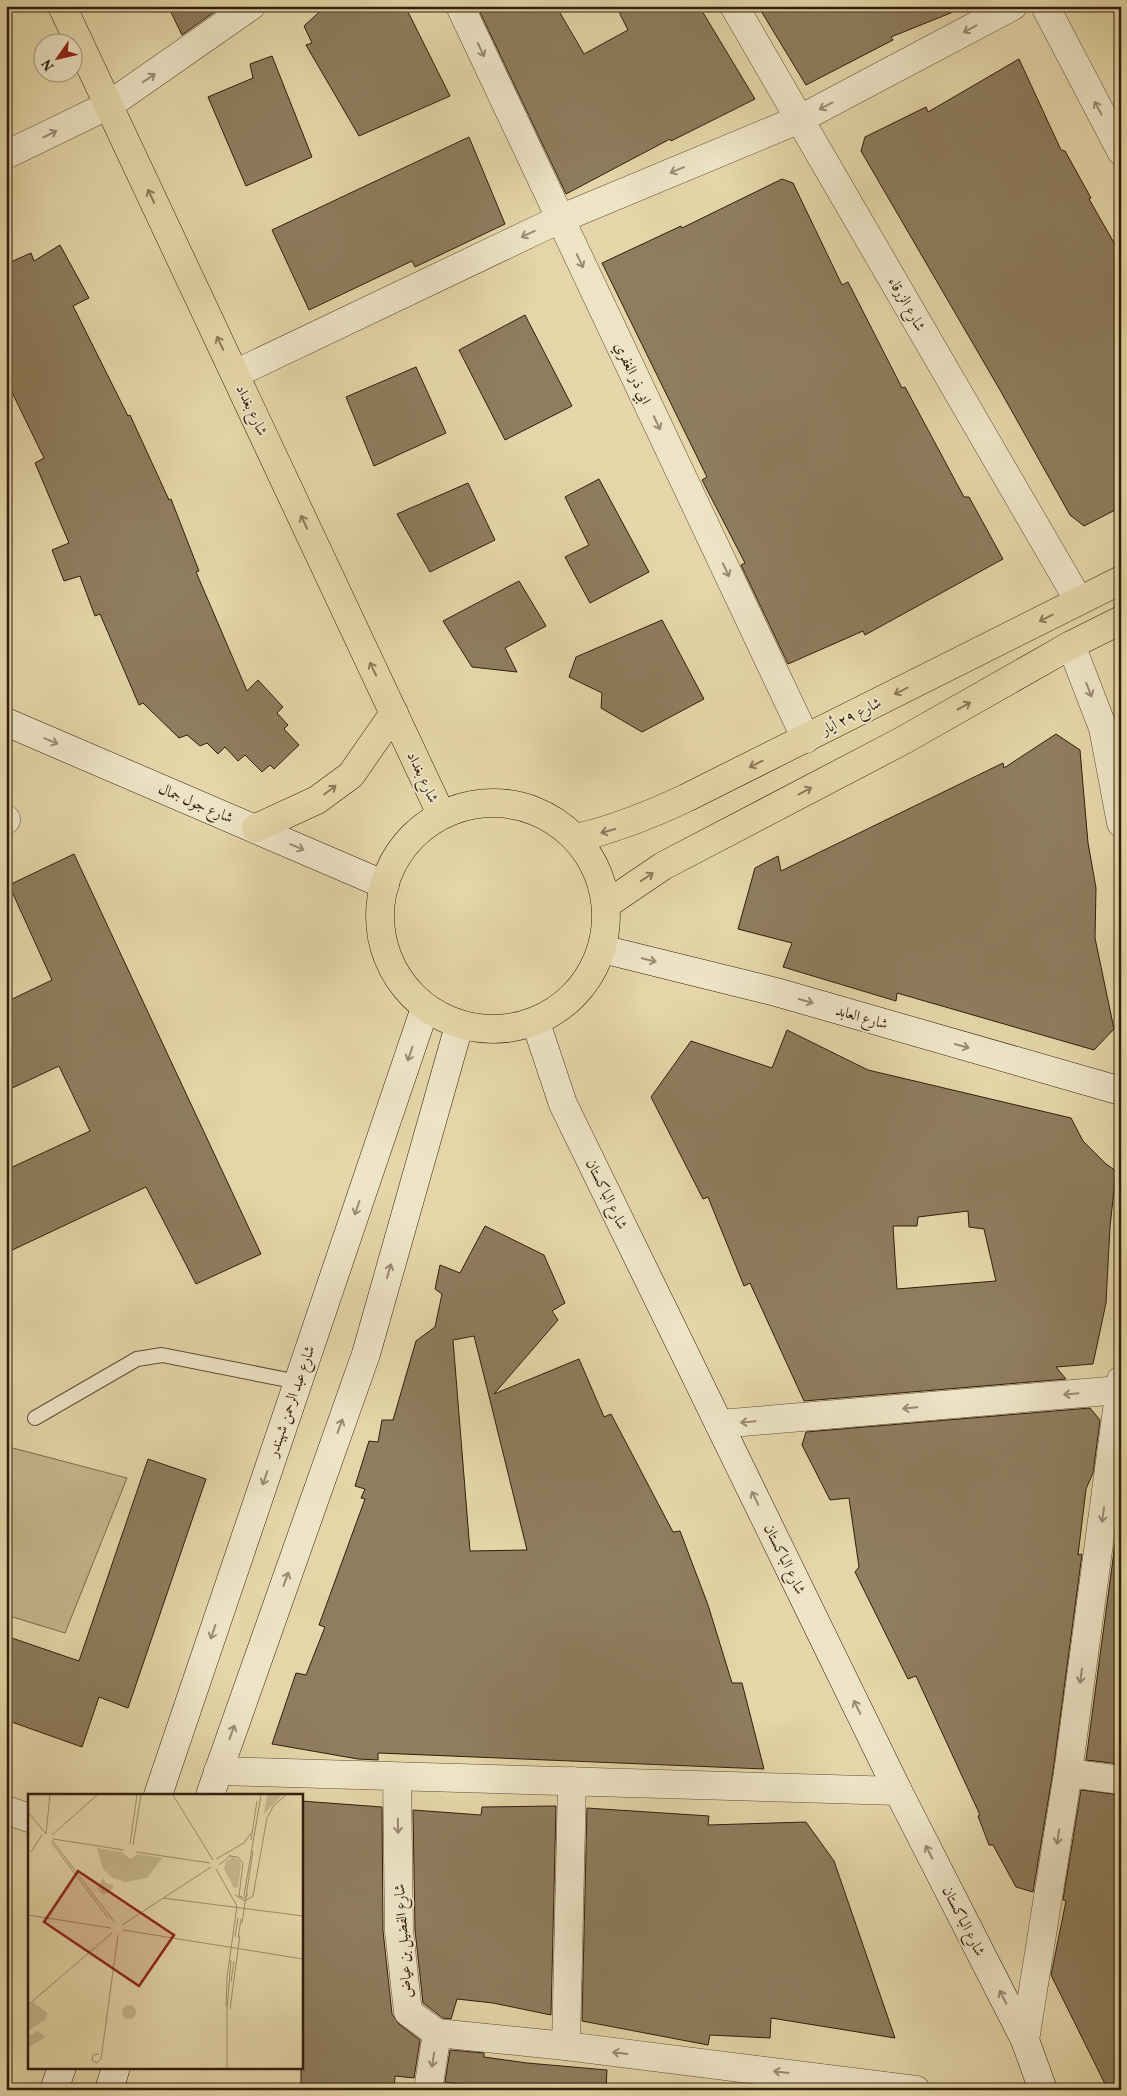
<svg xmlns="http://www.w3.org/2000/svg" width="1127" height="2096" font-family="Vollkorn,Amiri,serif">
  <style>
    .green { fill: #c6b78e; stroke: #7c6a4e }
    .building { fill: #8e7d5e; stroke: #311d0d; fill-rule: evenodd }
    .lines { fill: none; stroke-linecap: round; stroke-linejoin: round }
    .lane-casing { stroke: #5e4b34; stroke-width: 16 }
    .street-casing { stroke: #5e4b34; stroke-width: 29 }
    .secondary-casing { stroke: #311d0d; stroke-width: 29 }
    .primary-casing { stroke: #311d0d; stroke-width: 29 }
    .lane { stroke: #ede4c6; stroke-width: 14 }
    .street { stroke: #ede4c6; stroke-width: 28 }
    .secondary { stroke: #ede4c6; stroke-width: 28 }
    .primary { stroke: #e4d6a8; stroke-width: 28 }
    .oneway { stroke: #988a73 }
    .oneway2 { stroke: #8a7a5a }
    .labels { text-anchor: middle; stroke-width: 4; stroke-linejoin: round; paint-order: stroke }
    .street-label { font-size: 15px; fill: #311d0d; stroke: #ede4c6 }
    .inset-road { fill: none; stroke: #9c8c6a; stroke-width: 1 }
    .view { fill: #8f2418; fill-opacity: 0.15; stroke: #8f2418; stroke-width: 2.5 }
    .inset-edge { fill: none; stroke: #311d0d; stroke-width: 2.5 }
  </style>
  <rect width="100%" height="100%" fill="#e4d6a8"/>
  <filter id="stains"><feTurbulence type="fractalNoise" baseFrequency=".004" numOctaves="4"/><feColorMatrix values="0 0 0 0 .2 0 0 0 0 .09 0 0 0 0 .02 0 0 0 .5 -.17"/></filter>
  <radialGradient id="worn" r=".72"><stop offset=".6" stop-color="#630" stop-opacity="0"/><stop offset="1" stop-color="#630" stop-opacity=".3"/></radialGradient>
  <path class="green" d="M 6,1442 L 9,1447 L 127,1478 L 65,1633 L 6,1615 Z"/>
  <g class="building">
    <path d="M 168,6 L 223,6 L 182,35 Z"/>
    <path d="M 326,6 L 405,6 L 450,96 L 359,136 L 306,45 L 312,43 L 304,26 Z"/>
    <path d="M 477,6 L 556,6 L 584,54 L 628,30 L 616,6 L 699,6 L 755,99 L 671,141 L 670,139 L 566,194 Z"/>
    <path d="M 758,6 L 963,6 L 963,8 L 891,37 L 893,40 L 806,85 Z"/>
    <path d="M 272,56 L 312,157 L 246,186 L 208,97 L 253,78 L 250,64 Z"/>
    <path d="M 1019,59 L 1061,150 L 1065,151 L 1091,198 L 1089,199 L 1121,255 L 1121,507 L 1084,526 L 1070,515 L 1000,390 L 861,151 L 865,137 L 926,107 L 928,112 Z"/>
    <path d="M 469,137 L 505,224 L 415,267 L 412,261 L 309,310 L 272,230 Z"/>
    <path d="M 782,179 L 793,183 L 842,285 L 848,282 L 902,388 L 905,387 L 964,497 L 969,497 L 1003,559 L 865,635 L 863,631 L 788,664 L 741,565 L 745,563 L 702,480 L 707,477 L 602,263 L 681,226 L 682,228 Z"/>
    <path d="M 60,245 L 89,298 L 73,306 L 128,416 L 130,415 L 169,500 L 171,499 L 199,571 L 196,572 L 247,691 L 258,680 L 283,707 L 277,713 L 288,725 L 284,729 L 299,745 L 274,769 L 270,765 L 262,772 L 245,755 L 238,761 L 225,747 L 218,754 L 207,743 L 200,746 L 187,735 L 179,738 L 143,703 L 139,705 L 100,614 L 95,616 L 80,576 L 64,581 L 52,550 L 69,543 L 35,463 L 44,458 L 6,380 L 6,264 L 31,253 L 34,261 Z"/>
    <path d="M 525,315 L 572,406 L 505,440 L 459,350 Z"/>
    <path d="M 416,367 L 446,433 L 374,466 L 346,397 Z"/>
    <path d="M 599,479 L 649,572 L 590,603 L 565,557 L 589,545 L 565,497 Z"/>
    <path d="M 468,483 L 495,540 L 430,572 L 397,514 Z"/>
    <path d="M 519,581 L 546,626 L 505,648 L 517,672 L 472,667 L 443,621 Z"/>
    <path d="M 662,620 L 704,699 L 642,732 L 601,708 L 602,693 L 569,677 L 576,657 Z"/>
    <path d="M 1056,734 L 1080,750 L 1088,843 L 1096,888 L 1095,938 L 1114,1029 L 1094,1050 L 897,993 L 896,1001 L 783,967 L 792,943 L 738,929 L 755,868 L 778,856 L 781,871 L 1003,763 L 1004,768 Z"/>
    <path d="M 74,854 L 261,1254 L 196,1284 L 146,1187 L 6,1253 L 6,1170 L 90,1131 L 59,1066 L 6,1091 L 6,1002 L 52,980 L 9,885 Z"/>
    <path d="M 787,1030 L 868,1070 L 1071,1118 L 1083,1141 L 1106,1164 L 1116,1171 L 1110,1227 L 1106,1303 L 1093,1364 L 1056,1367 L 1066,1379 L 804,1401 L 750,1283 L 744,1286 L 708,1197 L 703,1199 L 651,1097 L 691,1041 L 772,1068 ZM 968,1211 L 969,1227 L 984,1229 L 996,1281 L 897,1289 L 893,1226 L 917,1226 L 918,1217 Z"/>
    <path d="M 485,1226 L 544,1255 L 565,1303 L 552,1311 L 558,1320 L 494,1394 L 579,1359 L 604,1417 L 611,1414 L 673,1532 L 680,1531 L 708,1605 L 732,1683 L 742,1683 L 764,1769 L 378,1753 L 378,1760 L 358,1759 L 272,1744 L 296,1673 L 306,1675 L 325,1627 L 319,1625 L 365,1499 L 361,1498 L 365,1489 L 355,1486 L 369,1441 L 378,1442 L 382,1420 L 393,1420 L 416,1341 L 435,1327 L 442,1294 L 435,1289 L 440,1265 L 460,1273 ZM 474,1336 L 489,1396 L 527,1550 L 470,1551 L 453,1340 Z"/>
    <path d="M 1090,1408 L 1100,1420 L 1093,1473 L 1086,1489 L 1078,1555 L 1082,1554 L 1053,1771 L 1033,1892 L 1016,1887 L 993,1845 L 989,1845 L 978,1816 L 980,1815 L 916,1676 L 908,1679 L 855,1572 L 859,1567 L 849,1498 L 830,1500 L 802,1445 L 806,1432 Z"/>
    <path d="M 148,1459 L 206,1479 L 128,1708 L 99,1697 L 82,1747 L 6,1720 L 6,1636 L 79,1661 Z"/>
    <path d="M 1121,1542 L 1121,1764 L 1086,1760 L 1115,1544 Z"/>
    <path d="M 1081,1790 L 1121,1795 L 1121,2090 L 1108,2090 L 1051,1975 L 1066,1901 L 1063,1900 Z"/>
    <path d="M 301,1801 L 382,1807 L 383,1931 L 392,2014 L 399,2024 L 420,2040 L 414,2078 L 395,2076 L 394,2090 L 301,2090 Z"/>
    <path d="M 556,1806 L 551,2015 L 493,2003 L 457,1999 L 451,2019 L 443,2018 L 423,2003 L 415,1930 L 413,1810 L 481,1815 L 482,1807 Z"/>
    <path d="M 587,1808 L 709,1816 L 708,1825 L 806,1822 L 834,1861 L 895,2038 L 771,2018 L 770,2038 L 710,2035 L 708,2045 L 582,2021 Z"/>
    <path d="M 450,2050 L 484,2053 L 484,2057 L 527,2063 L 607,2070 L 606,2090 L 480,2090 L 480,2087 L 445,2082 Z"/>
  </g>
  <g class="lines">
    <defs>
      <path id="lane" d="M 35,1418 L 137,1359 L 162,1355 L 298,1382"/>
      <g id="street">
        <path d="M 460,6 L 806,739"/>
        <path d="M 734,6 L 1079,601"/>
        <path d="M 1045,6 L 1121,151"/>
        <path d="M 6,155 L 109,105 L 251,6"/>
        <path d="M 235,374 L 560,219 L 800,119 L 1013,6"/>
        <path d="M 1071,645 L 1103,728 L 1121,823"/>
        <path d="M 6,820 L 6,819"/>
        <path d="M 719,1424 L 1120,1390"/>
        <path d="M 218,1771 L 898,1791"/>
        <path d="M 1068,1773 L 1121,1780"/>
        <path d="M 397,1777 L 399,1931 L 408,2012 L 437,2033 L 428,2090"/>
        <path d="M 6,1810 L 29,1818"/>
        <path d="M 437,2033 L 566,2046 L 916,2090"/>
        <path d="M 1025,2040 L 1068,1773 L 1121,1380"/>
        <path d="M 566,2046 L 572,1781"/>
      </g>
      <g id="secondary">
        <path d="M 6,722 L 385,885"/>
        <path d="M 602,949 L 776,992 L 1121,1091"/>
        <path d="M 536,1023 L 563,1104 L 898,1791 L 1025,2040 L 1043,2090"/>
        <path d="M 158,1795 L 425,1008"/>
        <path d="M 210,1795 L 366,1354 L 459,1026"/>
        <path d="M 54,2090 L 62,2067"/>
        <path d="M 109,2090 L 116,2067"/>
      </g>
      <g id="primary">
        <path d="M 62,6 L 441,814"/>
        <circle cx="493" cy="916" r="113"/>
        <path d="M 256,828 L 317,800 L 351,775 L 394,713"/>
        <path d="M 576,838 C 615,829 650,815 686,798 L 1121,580"/>
        <path d="M 607,904 L 663,866 L 902,741 L 1071,645 L 1121,620"/>
      </g>
    </defs>
    <use href="#lane" class="lane-casing"/>
    <use href="#street" class="street-casing"/>
    <use href="#secondary" class="secondary-casing"/>
    <use href="#primary" class="primary-casing"/>
    <use href="#lane" class="lane"/>
    <use href="#street" class="street"/>
    <use href="#secondary" class="secondary"/>
    <use href="#primary" class="primary"/>
  </g>
  <defs><path id="oneway-shaft" d="M-6 0H5M1.5-3L5.5 0L1.5 3" fill="none" stroke-width="1.6" stroke-linecap="round" stroke-linejoin="round" transform="scale(1.25)"/></defs>
  <g class="oneway">
    <use href="#oneway-shaft" transform="translate(970 29) rotate(152)"/>
    <use href="#oneway-shaft" transform="translate(481 50) rotate(65)"/>
    <use href="#oneway-shaft" transform="translate(149 78) rotate(-34)"/>
    <use href="#oneway-shaft" transform="translate(826 106) rotate(152)"/>
    <use href="#oneway-shaft" transform="translate(1098 108) rotate(-118)"/>
    <use href="#oneway-shaft" transform="translate(50 134) rotate(-26)"/>
    <use href="#oneway-shaft" transform="translate(677 170) rotate(157)"/>
    <use href="#oneway-shaft" transform="translate(528 234) rotate(155)"/>
    <use href="#oneway-shaft" transform="translate(580 261) rotate(65)"/>
    <use href="#oneway-shaft" transform="translate(657 423) rotate(65)"/>
    <use href="#oneway-shaft" transform="translate(726 570) rotate(65)"/>
    <use href="#oneway-shaft" transform="translate(1089 690) rotate(69)"/>
    <use href="#oneway-shaft" transform="translate(51 741) rotate(23)"/>
    <use href="#oneway-shaft" transform="translate(297 847) rotate(23)"/>
    <use href="#oneway-shaft" transform="translate(649 960) rotate(14)"/>
    <use href="#oneway-shaft" transform="translate(806 1001) rotate(16)"/>
    <use href="#oneway-shaft" transform="translate(962 1046) rotate(16)"/>
    <use href="#oneway-shaft" transform="translate(410 1054) rotate(109)"/>
    <use href="#oneway-shaft" transform="translate(357 1208) rotate(109)"/>
    <use href="#oneway-shaft" transform="translate(389 1271) rotate(-74)"/>
    <use href="#oneway-shaft" transform="translate(1071 1394) rotate(175)"/>
    <use href="#oneway-shaft" transform="translate(910 1408) rotate(175)"/>
    <use href="#oneway-shaft" transform="translate(748 1422) rotate(175)"/>
    <use href="#oneway-shaft" transform="translate(340 1426) rotate(-70)"/>
    <use href="#oneway-shaft" transform="translate(265 1478) rotate(109)"/>
    <use href="#oneway-shaft" transform="translate(755 1498) rotate(-116)"/>
    <use href="#oneway-shaft" transform="translate(1103 1515) rotate(98)"/>
    <use href="#oneway-shaft" transform="translate(286 1579) rotate(-70)"/>
    <use href="#oneway-shaft" transform="translate(213 1632) rotate(109)"/>
    <use href="#oneway-shaft" transform="translate(1081 1676) rotate(98)"/>
    <use href="#oneway-shaft" transform="translate(857 1707) rotate(-116)"/>
    <use href="#oneway-shaft" transform="translate(232 1732) rotate(-70)"/>
    <use href="#oneway-shaft" transform="translate(398 1826) rotate(89)"/>
    <use href="#oneway-shaft" transform="translate(1058 1837) rotate(99)"/>
    <use href="#oneway-shaft" transform="translate(929 1852) rotate(-117)"/>
    <use href="#oneway-shaft" transform="translate(1003 1997) rotate(-117)"/>
    <use href="#oneway-shaft" transform="translate(620 2053) rotate(-173)"/>
    <use href="#oneway-shaft" transform="translate(433 2060) rotate(99)"/>
    <use href="#oneway-shaft" transform="translate(781 2072) rotate(-173)"/>
  </g>
  <g class="oneway2">
    <use href="#oneway-shaft" transform="translate(151 196) rotate(-115)"/>
    <use href="#oneway-shaft" transform="translate(220 343) rotate(-115)"/>
    <use href="#oneway-shaft" transform="translate(304 522) rotate(-115)"/>
    <use href="#oneway-shaft" transform="translate(1046 618) rotate(153)"/>
    <use href="#oneway-shaft" transform="translate(373 669) rotate(-115)"/>
    <use href="#oneway-shaft" transform="translate(901 691) rotate(153)"/>
    <use href="#oneway-shaft" transform="translate(964 706) rotate(-29)"/>
    <use href="#oneway-shaft" transform="translate(756 764) rotate(154)"/>
    <use href="#oneway-shaft" transform="translate(330 790) rotate(-37)"/>
    <use href="#oneway-shaft" transform="translate(805 791) rotate(-28)"/>
    <use href="#oneway-shaft" transform="translate(608 831) rotate(164)"/>
    <use href="#oneway-shaft" transform="translate(647 877) rotate(-34)"/>
  </g>
  <g class="labels">
    <g class="street-label">
      <text transform="translate(907 304) rotate(60)" y="5">شارع الزرقاء</text>
      <text transform="translate(633 373) rotate(65)" y="5">ابي ذر الغفري</text>
      <text transform="translate(252 410) rotate(65)" y="5">شارع بغداد</text>
      <text transform="translate(851 716) rotate(-27)" y="5">شارع ٢٩ أيار</text>
      <text transform="translate(423 777) rotate(65)" y="5">شارع بغداد</text>
      <text transform="translate(196 803) rotate(23)" y="5">شارع جول جمال</text>
      <text transform="translate(862 1017) rotate(16)" y="5">شارع العابد</text>
      <text transform="translate(607 1194) rotate(64)" y="5">شارع الباكستان</text>
      <text transform="translate(291 1401) rotate(-71)" y="5">شارع عبد الرحمن شهبندر</text>
      <text transform="translate(785 1559) rotate(64)" y="5">شارع الباكستان</text>
      <text transform="translate(964 1921) rotate(63)" y="5">شارع الباكستان</text>
      <text transform="translate(403 1941) rotate(-94)" y="5">شارع الفضيل بن عياض</text>
    </g>
  </g>
  <g transform="translate(28 1794)">
    <rect width="275" height="275" fill="#e4d6a8"/>
    <path d="M 239,1 L 254,1 L 236,20 ZM 69,54 L 94,58 L 102,65 L 110,60 L 134,64 L 119,84 L 97,88 L 83,83 L 75,75 ZM 205,63 L 212,66 L 213,71 L 210,93 L 206,94 L 196,75 L 198,67 ZM 75,84 L 78,89 L 86,91 L 83,97 L 75,101 L 69,94 ZM 5,208 L 19,219 L 18,225 L 0,237 L 0,212 ZM94 218a7 7 0 1 1 14 0a7 7 0 1 1-14 0ZM 9,236 L 17,243 L 0,254 L 0,240 L 4,241 Z" fill="#c6b78e"/>
    <path class="inset-road" d="M 145,1 L 185,66M 0,18 L 18,40M 18,40 L 22,1M 24,41 L 69,1M 25,45 L 96,56M 24,46 L 87,129M 223,46 L 229,7M 23,48 L 80,124M 102,50 L 109,1M 105,51 L 113,1M 3,58 L 14,41M 108,58 L 182,69M 201,62 L 210,63 L 215,69 L 211,102 L 217,104 L 220,100M 188,65 L 216,49 L 223,39M 191,71 L 203,61M 188,75 L 209,112 L 199,183 L 198,213M 207,101 L 217,107 L 225,102 L 239,24 L 246,11 L 258,1M 216,102 L 233,1M 135,104 L 275,122M 0,121 L 83,134M 214,129 L 225,57M 94,131 L 183,73M 95,136 L 275,165M 207,143 L 210,124M 210,144 L 213,125M 203,188 L 206,167M 0,211 L 84,139M 202,215 L 212,141M 71,260 L 65,261 L 64,266 L 69,269 L 73,265M 73,265 L 90,141M 199,274 L 199,216 L 203,166"/>
    <path class="view" d="M 50,77 L 146,141 L 111,192 L 16,128 Z"/>
    <rect width="275" height="275" class="inset-edge"/>
  </g>
  <rect width="1127" height="2096" fill="none" stroke="#e4d6a8" stroke-width="25"/>
  <rect x="8" y="8" width="1112" height="2081" fill="none" stroke="#311d0d" stroke-width="2.5"/>
  <rect x="12" y="12" width="1102" height="2071" fill="none" stroke="#311d0d"/>
  <g transform="translate(58 58) rotate(236)"><circle r="24" fill="#ede4c6" stroke="#a2947c"/>
  <path d="M0-4L9 19L0 12L-9 19Z" fill="#8f2418"/>
  <text y="-8" font-size="14" font-weight="bold" text-anchor="middle" fill="#311d0d">N</text>
  </g>
  <rect width="100%" height="100%" filter="url(#stains)"/>
  <rect width="100%" height="100%" fill="url(#worn)"/>
</svg>
